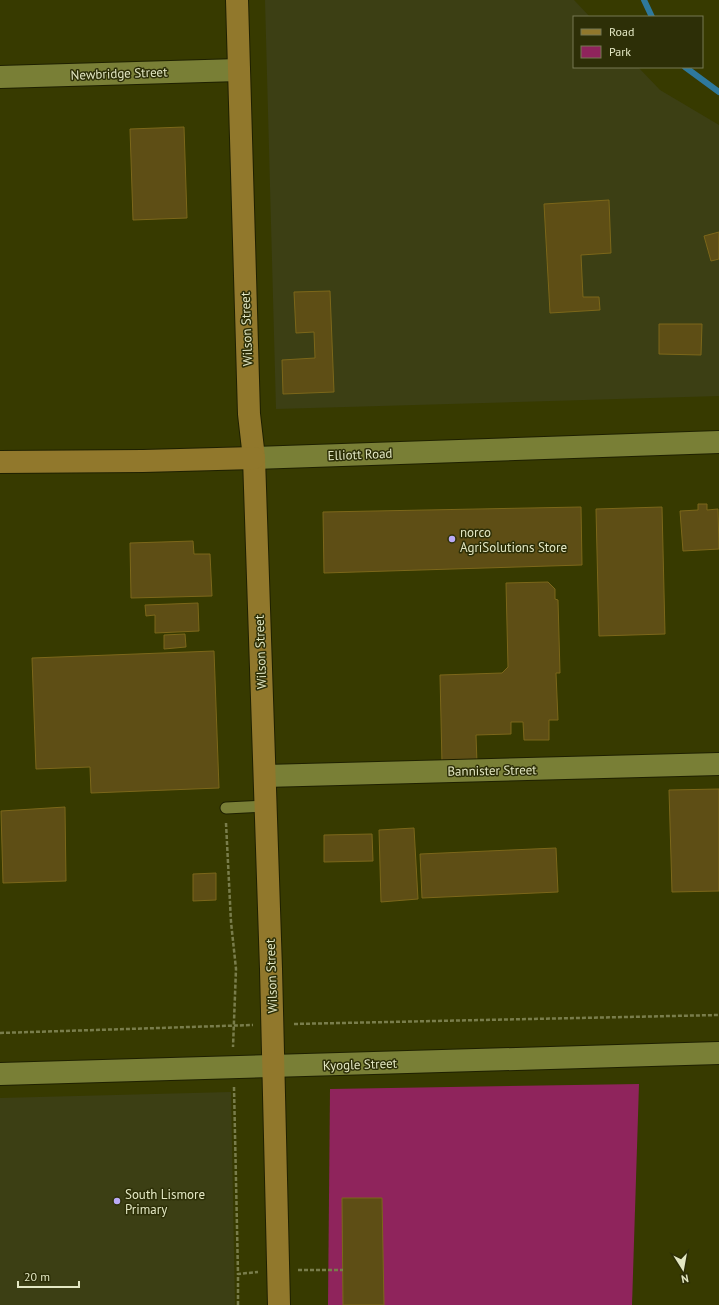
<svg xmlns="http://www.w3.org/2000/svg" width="719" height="1305" font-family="'PT Sans',sans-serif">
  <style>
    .built { fill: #3c3f14 }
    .green { fill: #8f245c }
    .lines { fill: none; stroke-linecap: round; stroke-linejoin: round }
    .stream { stroke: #2e799d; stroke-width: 6 }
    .building { fill: #5e4e15; stroke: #7c671a }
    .lane-casing { stroke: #1e2000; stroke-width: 13 }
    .street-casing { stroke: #1e2000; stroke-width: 24 }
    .secondary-casing { stroke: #1e2000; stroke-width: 24 }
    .path { stroke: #797d4b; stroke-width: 2.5; stroke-dasharray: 4 2; stroke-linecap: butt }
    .lane { stroke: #797f36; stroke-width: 11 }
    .street { stroke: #797f36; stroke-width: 22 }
    .secondary { stroke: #91782c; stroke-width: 22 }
    .poi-dot { fill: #baaaf6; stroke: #2d2f07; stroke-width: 1.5 }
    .labels { text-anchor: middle; stroke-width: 3; stroke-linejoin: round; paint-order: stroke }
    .street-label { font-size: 13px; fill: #e3e7c3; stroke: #2d2f07 }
    .poi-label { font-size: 13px; fill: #e3e7c3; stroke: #2d2f07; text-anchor: start }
  </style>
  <rect width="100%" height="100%" fill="#373a00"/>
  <g class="built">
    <path d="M 265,0 L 574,0 L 590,17 L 574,17 L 574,67 L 638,67 L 660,90 L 719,125 L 719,396 L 276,409 Z"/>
    <path d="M 231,1092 L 235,1305 L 0,1305 L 0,1098 Z"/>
  </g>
  <path class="green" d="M 639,1084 L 632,1305 L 328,1305 L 330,1089 Z"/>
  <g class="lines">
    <g class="stream">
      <path d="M 644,0 L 652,17"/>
      <path d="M 685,67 L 719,92"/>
    </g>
  </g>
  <g class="building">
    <path d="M 184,127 L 187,218 L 133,220 L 130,129 Z"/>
    <path d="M 609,200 L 611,253 L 581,255 L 583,297 L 599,297 L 600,310 L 550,313 L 544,204 Z"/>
    <path d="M 719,232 L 719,259 L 711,261 L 704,236 Z"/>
    <path d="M 330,291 L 334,392 L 283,394 L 282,360 L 315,358 L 314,332 L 296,333 L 294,292 Z"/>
    <path d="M 659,324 L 702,324 L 701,355 L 659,354 Z"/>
    <path d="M 698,504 L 707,504 L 707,510 L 718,509 L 719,549 L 683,551 L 680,511 L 698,510 Z"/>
    <path d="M 581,507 L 582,565 L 324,573 L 323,512 Z"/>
    <path d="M 662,507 L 665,634 L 599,636 L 596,509 Z"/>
    <path d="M 193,541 L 194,554 L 210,554 L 212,596 L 131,598 L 130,543 Z"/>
    <path d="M 548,582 L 555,589 L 555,599 L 558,600 L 560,673 L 556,673 L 558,720 L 549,720 L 549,740 L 524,740 L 523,722 L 511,722 L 511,734 L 476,735 L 477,763 L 442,764 L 440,675 L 502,673 L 508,667 L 506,583 Z"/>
    <path d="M 198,603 L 199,631 L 155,633 L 155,615 L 146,616 L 145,605 Z"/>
    <path d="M 185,634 L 186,647 L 164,649 L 164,635 Z"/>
    <path d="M 214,651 L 219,788 L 91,793 L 90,767 L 36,769 L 32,658 Z"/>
    <path d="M 719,789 L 719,891 L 672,892 L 669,790 Z"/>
    <path d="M 65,807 L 66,881 L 3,883 L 1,811 Z"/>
    <path d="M 414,828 L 418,899 L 381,902 L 379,830 Z"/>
    <path d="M 372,834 L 373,861 L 324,862 L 324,835 Z"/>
    <path d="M 556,848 L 558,892 L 422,898 L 420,854 Z"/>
    <path d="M 216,873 L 216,900 L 193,901 L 193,874 Z"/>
    <path d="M 342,1198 L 382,1198 L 384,1305 L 343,1305 Z"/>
  </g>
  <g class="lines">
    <defs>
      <path id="lane" d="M 226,808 L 266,806"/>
      <g id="street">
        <path d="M 0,77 L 239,70"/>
        <path d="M 254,458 L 719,442"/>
        <path d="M 265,776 L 719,764"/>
        <path d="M 0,1074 L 719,1053"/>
      </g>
      <g id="secondary">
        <path d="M 237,0 L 249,414 L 254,458 L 271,969 L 279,1305"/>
        <path d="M 0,462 L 143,461 L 254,458"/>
      </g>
    </defs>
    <use href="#lane" class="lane-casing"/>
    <use href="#street" class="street-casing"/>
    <use href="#secondary" class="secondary-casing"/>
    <g class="path">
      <path d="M 226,823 L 231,922 L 236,969 L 233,1047"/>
      <path d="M 294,1024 L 719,1015"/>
      <path d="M 0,1033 L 253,1025"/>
      <path d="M 234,1087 L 238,1274"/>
      <path d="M 298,1270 L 343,1270"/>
      <path d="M 238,1305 L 238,1274 L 258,1272"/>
    </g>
    <use href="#lane" class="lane"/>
    <use href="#street" class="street"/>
    <use href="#secondary" class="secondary"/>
  </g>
  <g class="poi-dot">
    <circle cx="452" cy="539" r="4"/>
    <circle cx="117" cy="1201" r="4"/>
  </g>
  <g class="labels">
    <g class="street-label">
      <text transform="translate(119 73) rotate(-2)" y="5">Newbridge Street</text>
      <text transform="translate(246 329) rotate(-92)" y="5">Wilson Street</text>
      <text transform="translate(360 454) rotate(-2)" y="5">Elliott Road</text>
      <text transform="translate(260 652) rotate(-92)" y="5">Wilson Street</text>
      <text transform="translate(492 770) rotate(-1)" y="5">Bannister Street</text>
      <text transform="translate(271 976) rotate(-92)" y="5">Wilson Street</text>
      <text transform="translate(360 1064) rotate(-2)" y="5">Kyogle Street</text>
    </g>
    <g class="poi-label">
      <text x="460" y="537">norco<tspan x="460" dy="15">AgriSolutions Store</tspan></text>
      <text x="125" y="1199">South Lismore<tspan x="125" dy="15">Primary</tspan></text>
    </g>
  </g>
  <rect x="573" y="16" width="130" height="52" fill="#2d2f07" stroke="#767952"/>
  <rect x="581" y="29" width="20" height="6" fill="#91782c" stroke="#767952"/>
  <text x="609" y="36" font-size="12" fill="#e3e7c3">Road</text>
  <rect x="581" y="46" width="20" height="12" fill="#8f245c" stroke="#767952"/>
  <text x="609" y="56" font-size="12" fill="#e3e7c3">Park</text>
  <g transform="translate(683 1269) rotate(169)" stroke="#2d2f07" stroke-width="3" paint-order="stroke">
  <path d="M0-3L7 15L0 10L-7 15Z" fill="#e3e7c3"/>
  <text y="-6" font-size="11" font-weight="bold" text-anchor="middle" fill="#e3e7c3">N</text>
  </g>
  <path d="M18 1281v6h61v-6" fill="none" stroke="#e3e7c3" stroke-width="2"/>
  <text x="24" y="1281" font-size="12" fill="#e3e7c3" stroke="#2d2f07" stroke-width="3" paint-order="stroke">20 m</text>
</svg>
